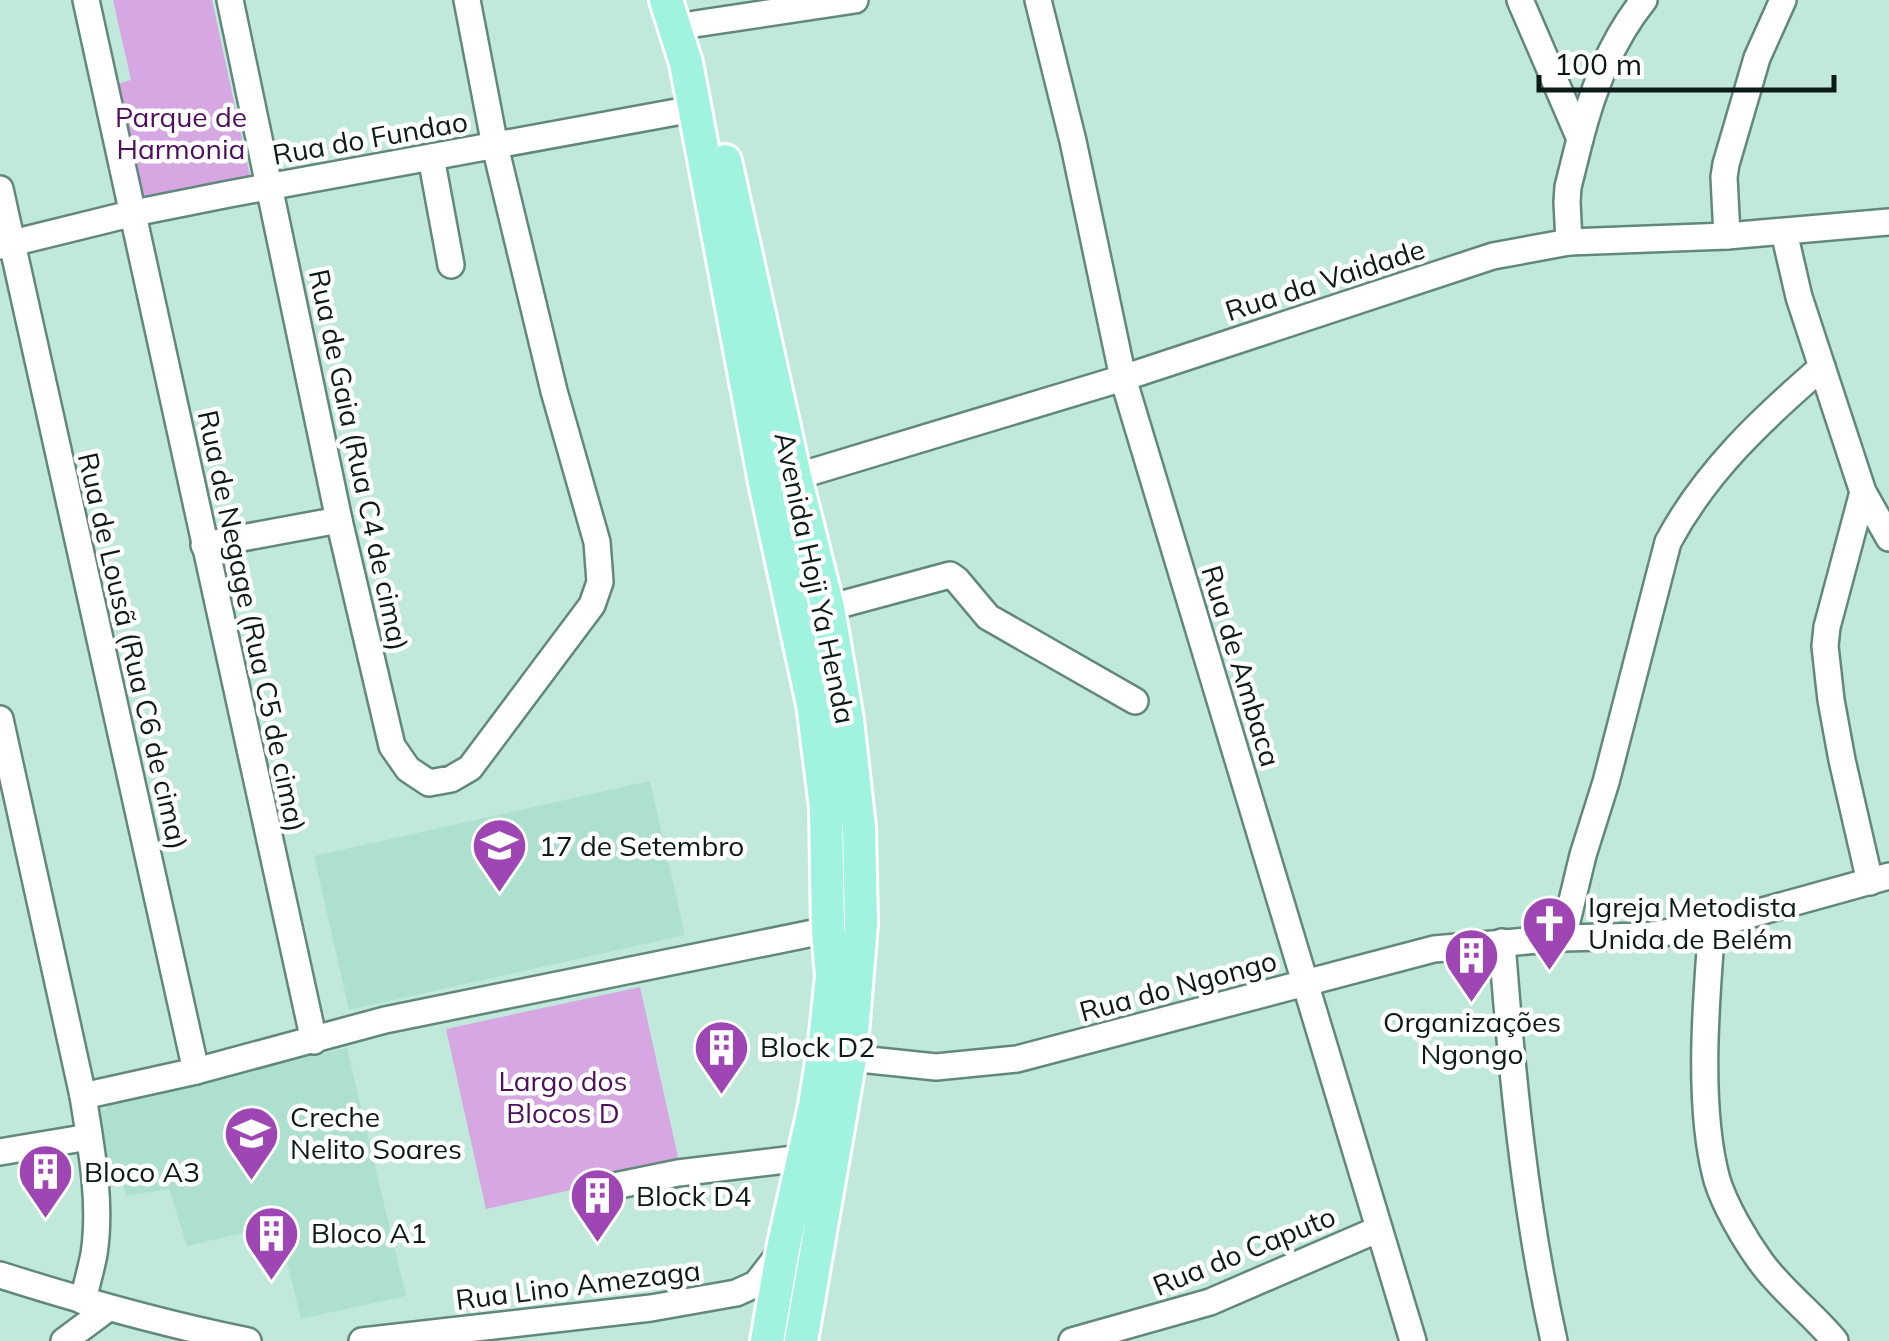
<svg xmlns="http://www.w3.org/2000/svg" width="1889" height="1341" font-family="Mulish,sans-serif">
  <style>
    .built { fill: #aee0d0 }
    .park { fill: #d6a7e2 }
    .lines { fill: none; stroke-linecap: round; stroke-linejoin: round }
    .minor-casing { stroke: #62887c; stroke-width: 30 }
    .major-casing { stroke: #fff; stroke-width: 38 }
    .minor { stroke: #fff; stroke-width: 25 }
    .major { stroke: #a0f4df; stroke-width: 32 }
    .labels { text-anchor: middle; stroke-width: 9; stroke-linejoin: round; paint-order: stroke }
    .park-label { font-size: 28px; fill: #4e0f5d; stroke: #fff }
    .street-label { font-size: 28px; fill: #0c1b17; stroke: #fff }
    .poi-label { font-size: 28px; fill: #0c1b17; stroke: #fff; text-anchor: start }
  </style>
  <rect width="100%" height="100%" fill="#c0e9dc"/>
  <g class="built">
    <path d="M 650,781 L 685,935 L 349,1010 L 314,856 Z"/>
    <path d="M 347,1048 L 406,1296 L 301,1319 L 278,1225 L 187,1246 L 169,1189 L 126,1196 L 120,1171 L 102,1174 L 104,1147 L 94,1110 L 107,1109 L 105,1100 Z"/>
  </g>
  <g class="park">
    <path d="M 113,0 L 212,0 L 251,181 L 137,204 L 111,86 L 131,80 Z"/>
    <path d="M 640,987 L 680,1166 L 486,1209 L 446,1029 Z"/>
  </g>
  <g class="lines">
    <defs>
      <g id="minor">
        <path d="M 86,0 L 314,1041"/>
        <path d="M 230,0 L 339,520 L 392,746 L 408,769 L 429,783 L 451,779 L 470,768 L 592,605 L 600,582 L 597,542 L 554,391 L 495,146 L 467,0"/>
        <path d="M 1038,0 L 1073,141 L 1123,378 L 1413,1341"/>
        <path d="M 1520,0 L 1580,139 L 1568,187 L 1567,202 L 1569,242"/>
        <path d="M 695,24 L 855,0"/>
        <path d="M 1580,139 C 1593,89 1611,41 1644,0"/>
        <path d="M 431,157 L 451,265"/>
        <path d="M 0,189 L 196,1071"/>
        <path d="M 1784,232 L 1799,297 L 1863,492 L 1889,538"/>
        <path d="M 1727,236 L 1724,177 L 1726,164 L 1757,58 L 1783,0"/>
        <path d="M 0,246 L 134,213 L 229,194 L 693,109"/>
        <path d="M 795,477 L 1123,378 L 1493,256 L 1569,242 L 1727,236 L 1889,222"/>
        <path d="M 1863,492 L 1827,627 L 1825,646 L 1831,700 L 1842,760 L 1870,882"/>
        <path d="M 204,545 L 339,520"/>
        <path d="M 828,608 L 950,575 L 957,580 L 988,617 L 1135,701"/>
        <path d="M 0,719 L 83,1096 C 91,1147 102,1202 94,1254 C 91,1270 86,1286 83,1301"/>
        <path d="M 1712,925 C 1706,1001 1697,1107 1717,1180 C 1725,1206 1745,1240 1761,1262 C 1782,1291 1812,1313 1835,1341"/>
        <path d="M 1563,938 L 1583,855 L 1606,782 L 1668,542 C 1706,471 1762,419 1822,367"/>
        <path d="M 1502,942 C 1512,1076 1525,1210 1554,1341"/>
        <path d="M 850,1058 L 936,1067 L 1017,1059 L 1434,949 L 1563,938 L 1645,936 L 1712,925 L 1889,876"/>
        <path d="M 83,1096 L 196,1071 L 385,1020 L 828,930"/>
        <path d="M 0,1152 L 89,1137"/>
        <path d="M 585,1192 L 678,1173 L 803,1158"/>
        <path d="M 0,1275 C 82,1301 164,1324 248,1341"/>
        <path d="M 64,1341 L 107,1309"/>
        <path d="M 362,1341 L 651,1308 L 736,1293 L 756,1284 L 780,1253"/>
        <path d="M 1072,1341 L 1210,1302 L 1379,1229"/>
      </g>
      <g id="major">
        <path d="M 666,0 L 686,63 L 766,487 L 813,704 L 826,807 L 828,930 L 832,976 L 825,1043 L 815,1106 L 783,1249 L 767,1341"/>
        <path d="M 725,161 L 795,477 L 828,608 L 847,720 L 859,828 L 861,924 L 850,1058 L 801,1341"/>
      </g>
    </defs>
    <use href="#minor" class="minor-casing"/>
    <use href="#major" class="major-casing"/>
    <use href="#minor" class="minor"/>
    <use href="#major" class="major"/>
  </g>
  <defs>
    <symbol id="university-pin" viewBox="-11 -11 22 30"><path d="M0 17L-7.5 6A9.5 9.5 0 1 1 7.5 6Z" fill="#9e47b4" stroke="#fff"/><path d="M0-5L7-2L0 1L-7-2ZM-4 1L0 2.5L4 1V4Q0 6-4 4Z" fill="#fff"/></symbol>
    <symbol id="church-pin" viewBox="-11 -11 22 30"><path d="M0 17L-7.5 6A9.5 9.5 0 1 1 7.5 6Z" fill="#9e47b4" stroke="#fff"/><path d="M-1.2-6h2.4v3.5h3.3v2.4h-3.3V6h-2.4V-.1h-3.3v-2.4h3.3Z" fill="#fff"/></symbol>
    <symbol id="building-pin" viewBox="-11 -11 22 30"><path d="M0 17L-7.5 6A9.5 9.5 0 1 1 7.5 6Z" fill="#9e47b4" stroke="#fff"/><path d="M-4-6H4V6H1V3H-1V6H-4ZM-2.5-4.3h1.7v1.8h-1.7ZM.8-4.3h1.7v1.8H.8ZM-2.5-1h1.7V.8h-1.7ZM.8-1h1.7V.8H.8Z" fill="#fff"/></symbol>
    <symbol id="school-pin" viewBox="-11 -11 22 30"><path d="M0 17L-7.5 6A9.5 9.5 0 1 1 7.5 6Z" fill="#9e47b4" stroke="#fff"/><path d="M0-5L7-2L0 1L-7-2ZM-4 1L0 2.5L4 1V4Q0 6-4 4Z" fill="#fff"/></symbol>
  </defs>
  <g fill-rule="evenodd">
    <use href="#university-pin" x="468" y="814" width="63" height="86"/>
    <use href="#church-pin" x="1518" y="892" width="63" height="86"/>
    <use href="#building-pin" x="1440" y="924" width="63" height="86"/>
    <use href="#building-pin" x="690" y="1016" width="63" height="86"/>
    <use href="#school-pin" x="220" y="1102" width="63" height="86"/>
    <use href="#building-pin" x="14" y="1140" width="63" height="86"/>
    <use href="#building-pin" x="566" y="1164" width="63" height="86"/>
    <use href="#building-pin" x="240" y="1202" width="63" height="86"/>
  </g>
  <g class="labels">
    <g class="park-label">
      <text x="181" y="127">Parque de<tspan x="181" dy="32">Harmonia</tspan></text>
      <text x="563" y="1091">Largo dos<tspan x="563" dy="32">Blocos D</tspan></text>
    </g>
    <g class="street-label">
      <text transform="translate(370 138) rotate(-10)" y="10">Rua do Fundao</text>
      <text transform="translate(1325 280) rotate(-18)" y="10">Rua da Vaidade</text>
      <text transform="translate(359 460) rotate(78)" y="10">Rua de Gaia (Rua C4 de cima)</text>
      <text transform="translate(815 578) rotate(78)" y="10">Avenida Hoji Ya Henda</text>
      <text transform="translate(252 621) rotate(78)" y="10">Rua de Negage (Rua C5 de cima)</text>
      <text transform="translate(133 651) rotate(77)" y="10">Rua de Lousã (Rua C6 de cima)</text>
      <text transform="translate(1241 666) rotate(73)" y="10">Rua de Ambaca</text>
      <text transform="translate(1178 986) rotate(-15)" y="10">Rua do Ngongo</text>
      <text transform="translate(1244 1251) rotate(-22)" y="10">Rua do Caputo</text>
      <text transform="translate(578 1285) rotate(-7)" y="10">Rua Lino Amezaga</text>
    </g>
    <g class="poi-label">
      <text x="539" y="856">17 de Setembro</text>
      <text x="1588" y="917">Igreja Metodista<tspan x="1588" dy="32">Unida de Belém</tspan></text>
      <text x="1472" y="1032" text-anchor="middle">Organizações<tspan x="1472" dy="32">Ngongo</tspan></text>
      <text x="760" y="1057">Block D2</text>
      <text x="290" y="1127">Creche<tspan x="290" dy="32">Nelito Soares</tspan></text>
      <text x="84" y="1182">Bloco A3</text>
      <text x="636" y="1206">Block D4</text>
      <text x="311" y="1243">Bloco A1</text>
    </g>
  </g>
  <path d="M1539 75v15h295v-15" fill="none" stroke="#0c1b17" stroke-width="5"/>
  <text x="1554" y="75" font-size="30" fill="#0c1b17" stroke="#ffffff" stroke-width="8" paint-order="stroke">100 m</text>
</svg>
